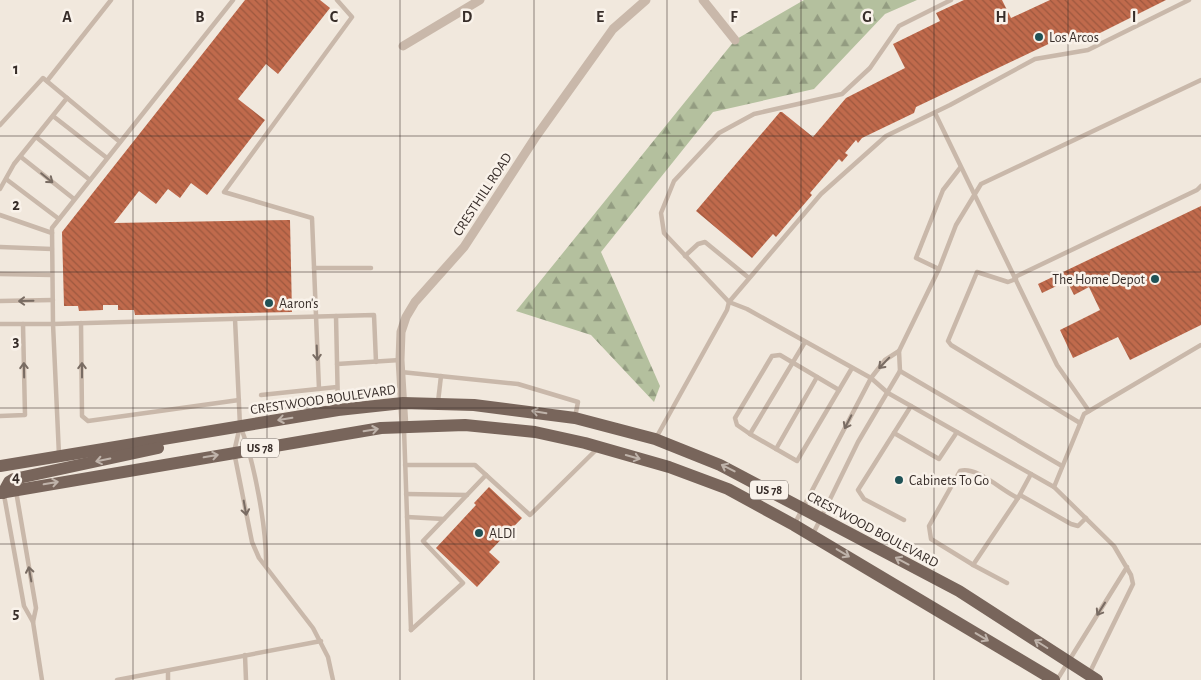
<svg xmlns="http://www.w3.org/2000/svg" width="1201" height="680" font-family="'Alegreya Sans',sans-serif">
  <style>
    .forest { fill: url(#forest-firs) }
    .building { fill: url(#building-back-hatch) }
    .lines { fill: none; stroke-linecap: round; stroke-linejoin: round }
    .lane { stroke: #c9b8aa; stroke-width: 4.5 }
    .street { stroke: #c9b8aa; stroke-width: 9 }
    .primary { stroke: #78655b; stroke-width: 12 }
    .oneway { stroke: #796c63 }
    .oneway2 { stroke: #bfb3aa }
    .grid { fill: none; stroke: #372d29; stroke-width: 1; stroke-opacity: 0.55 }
    .poi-dot { fill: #205256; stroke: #f9f2ea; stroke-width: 2 }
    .labels { text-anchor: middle; stroke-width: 5; stroke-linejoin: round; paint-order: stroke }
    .shield { fill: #f9f2ea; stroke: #716863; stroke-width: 1 }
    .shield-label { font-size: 12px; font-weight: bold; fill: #372d29 }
    .poi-label { font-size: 14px; fill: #372d29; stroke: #f9f2ea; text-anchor: start }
    .street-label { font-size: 14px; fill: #372d29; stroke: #f9f2ea }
    .grid-label { font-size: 16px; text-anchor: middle; font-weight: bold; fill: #372d29; stroke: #f9f2ea; stroke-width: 5; stroke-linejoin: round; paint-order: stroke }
  </style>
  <defs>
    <pattern id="forest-firs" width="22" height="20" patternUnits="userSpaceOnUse" patternTransform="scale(1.25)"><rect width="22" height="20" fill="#b4c09e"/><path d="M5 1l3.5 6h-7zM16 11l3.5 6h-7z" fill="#939c81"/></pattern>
    <pattern id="building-back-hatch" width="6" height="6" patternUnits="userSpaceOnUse" patternTransform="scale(1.25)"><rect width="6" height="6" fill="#c06a4c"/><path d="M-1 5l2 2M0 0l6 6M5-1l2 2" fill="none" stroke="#9d583f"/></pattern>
  </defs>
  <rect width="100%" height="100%" fill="#f1e8dd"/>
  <path class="forest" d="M 804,0 L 917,0 L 885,14 L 814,89 L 713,112 L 601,252 L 660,386 L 654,402 L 591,335 L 516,311 L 735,40 Z"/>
  <g class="building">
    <path d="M 245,0 L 320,0 L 330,8 L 278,74 L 266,64 L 238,99 L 265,120 L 207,195 L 191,183 L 180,198 L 168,189 L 156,204 L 139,191 L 114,223 L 290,220 L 292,312 L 135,315 L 134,310 L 118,310 L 118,305 L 103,305 L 103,310 L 79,311 L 78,306 L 64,306 L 62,232 Z"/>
    <path d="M 964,0 L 1002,0 L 1011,18 L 1050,0 L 1166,0 L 1078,44 L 1061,38 L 916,107 L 914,113 L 862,138 L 858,143 L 856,140 L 845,153 L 848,155 L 842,162 L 839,159 L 810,193 L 812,195 L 776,237 L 773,234 L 752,258 L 696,211 L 780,112 L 782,112 L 813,137 L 846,98 L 905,68 L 893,44 L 940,21 L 936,13 Z"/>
    <path d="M 1201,206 L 1201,325 L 1130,360 L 1118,337 L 1073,358 L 1060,330 L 1100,310 L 1089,287 L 1074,295 L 1067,281 L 1042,293 L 1038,284 Z"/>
    <path d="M 489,487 L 522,518 L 489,552 L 500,562 L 477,587 L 436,548 L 476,505 L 474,503 Z"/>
  </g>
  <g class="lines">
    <g class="lane">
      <path d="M 951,0 L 899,26 L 870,68 L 842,94 L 754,114 L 719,133 L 674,181 L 661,213 L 664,233 L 729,302 L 821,194 L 886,136 L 950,105 L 1035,59 L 1088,50 L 1189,0"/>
      <path d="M 47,81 L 111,0"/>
      <path d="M 935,113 L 1057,365 L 1089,411"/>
      <path d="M 53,116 L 107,158"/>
      <path d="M 0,125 L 43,78 L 120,142"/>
      <path d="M 36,137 L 90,180"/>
      <path d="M 21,157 L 74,199"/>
      <path d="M 6,179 L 59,219"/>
      <path d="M 0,189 L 14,164 L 67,98"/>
      <path d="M 0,215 L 52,233"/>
      <path d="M 0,247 L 52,249"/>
      <path d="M 685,256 L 698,244 L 705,242 L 749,278"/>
      <path d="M 314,268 L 371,268"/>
      <path d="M 939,269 L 916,258 L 943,190 L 960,168"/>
      <path d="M 0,274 L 52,275"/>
      <path d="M 1015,277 L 1197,190 L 1201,186"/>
      <path d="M 1016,279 L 1008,282 L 977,272 L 948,341 L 951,345 L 1080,423"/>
      <path d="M 0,301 L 53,300"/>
      <path d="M 336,316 L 338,408"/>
      <path d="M 235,319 L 240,426 L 234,452 L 252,542 L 259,558 L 313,628 L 328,657 L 333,680"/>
      <path d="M 81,323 L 82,416 L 88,421 L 239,400"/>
      <path d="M 0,324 L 53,324 L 52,228 L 233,0"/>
      <path d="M 805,342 L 750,434 L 797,461 L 852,368"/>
      <path d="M 337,364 L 400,360"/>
      <path d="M 900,371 L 1062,466"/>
      <path d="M 401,372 L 518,384 L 578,402 L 575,417"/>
      <path d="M 319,389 L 312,218 L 224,192 L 352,17 L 337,0"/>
      <path d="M 261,395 L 337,387"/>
      <path d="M 438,402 L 441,376"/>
      <path d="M 0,416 L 25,415 L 23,324"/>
      <path d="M 241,428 C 254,461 267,529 266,566"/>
      <path d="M 404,429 L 411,630"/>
      <path d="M 894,433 L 939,459 L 957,432"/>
      <path d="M 750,434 L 737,425 L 735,418 L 772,356 L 780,355 L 839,390"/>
      <path d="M 656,438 L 727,310 L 729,302 L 747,309 L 871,378 L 888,393 L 1054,487 L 1114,546 L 1131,575 L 1133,584 L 1089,674"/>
      <path d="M 776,449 L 817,377"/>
      <path d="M 59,455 L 53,324 L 374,315 L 376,362"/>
      <path d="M 405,465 L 475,465 L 530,515 L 597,449"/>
      <path d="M 1054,487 L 1084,414 L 1201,345"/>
      <path d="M 16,491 L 36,608 L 33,622 L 42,680"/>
      <path d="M 406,494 L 467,495"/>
      <path d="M 4,495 L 24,606 L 33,622"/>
      <path d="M 1020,495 L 1071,524 L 1078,526 L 1086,518"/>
      <path d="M 407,517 L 444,519"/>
      <path d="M 904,520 L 864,499 L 858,490 L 911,406"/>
      <path d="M 795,523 L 871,378 L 885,360 L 899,351"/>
      <path d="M 813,534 L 858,442 L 900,371 L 899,351 L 939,269 L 956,225 L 981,184 L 1201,80"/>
      <path d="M 973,565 L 1018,498"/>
      <path d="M 1007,583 L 975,566 L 931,539 L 929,526 L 960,471 C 977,466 1002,491 1018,498 L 1031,474"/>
      <path d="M 411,630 L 463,583 L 423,541 L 486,475"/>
      <path d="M 245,655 L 246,680"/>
      <path d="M 168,671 L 168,680"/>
      <path d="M 117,680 L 321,641"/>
      <path d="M 1057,680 L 1127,567"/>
    </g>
    <g class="street">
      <path d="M 703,0 L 735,40"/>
      <path d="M 403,46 L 480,0"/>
      <path d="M 404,426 L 400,360 L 401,332 L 406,317 L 415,302 L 464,247 L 535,138 L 613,29 L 646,0"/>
    </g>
    <g class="primary">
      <path d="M 0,466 L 338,410 L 403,403 L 474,405 L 575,418 L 655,439 L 720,465 L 959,591 L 1097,680"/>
      <path d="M 0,493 L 381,428 L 465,425 L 535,432 L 585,443 L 669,467 L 728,489 L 794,525 L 1054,680"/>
      <path d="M 3,493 L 9,482 L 14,479 L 158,448"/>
    </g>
  </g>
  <defs><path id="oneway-shaft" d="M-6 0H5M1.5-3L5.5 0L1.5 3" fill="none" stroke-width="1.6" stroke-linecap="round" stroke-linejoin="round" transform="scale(1.25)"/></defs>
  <g class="oneway">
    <use href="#oneway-shaft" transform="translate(47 178) rotate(39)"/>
    <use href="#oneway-shaft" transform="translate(26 301) rotate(179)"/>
    <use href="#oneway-shaft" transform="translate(317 353) rotate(88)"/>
    <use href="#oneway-shaft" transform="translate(884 363) rotate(134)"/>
    <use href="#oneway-shaft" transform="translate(24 370) rotate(-91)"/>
    <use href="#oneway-shaft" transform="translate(82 370) rotate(-90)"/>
    <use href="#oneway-shaft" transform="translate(848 422) rotate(117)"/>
    <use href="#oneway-shaft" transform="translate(245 508) rotate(80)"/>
    <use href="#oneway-shaft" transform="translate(30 574) rotate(-100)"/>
    <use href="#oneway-shaft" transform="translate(1101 609) rotate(122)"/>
  </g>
  <g class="oneway2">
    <use href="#oneway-shaft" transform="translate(539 412) rotate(-171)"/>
    <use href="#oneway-shaft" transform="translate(285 419) rotate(171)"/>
    <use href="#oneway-shaft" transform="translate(371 430) rotate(-9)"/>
    <use href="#oneway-shaft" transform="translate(211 456) rotate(-10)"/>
    <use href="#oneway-shaft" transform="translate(633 457) rotate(16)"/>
    <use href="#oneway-shaft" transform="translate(103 460) rotate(168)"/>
    <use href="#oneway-shaft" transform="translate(728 468) rotate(-153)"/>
    <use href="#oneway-shaft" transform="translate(51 483) rotate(-10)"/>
    <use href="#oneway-shaft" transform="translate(843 553) rotate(31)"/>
    <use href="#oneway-shaft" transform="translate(902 561) rotate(-152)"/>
    <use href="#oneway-shaft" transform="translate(982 637) rotate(31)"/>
    <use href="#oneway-shaft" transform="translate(1041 644) rotate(-148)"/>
  </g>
  <path class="grid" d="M 133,0 L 133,680M 267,0 L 267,680M 400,0 L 400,680M 534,0 L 534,680M 667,0 L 667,680M 801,0 L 801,680M 934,0 L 934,680M 1068,0 L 1068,680M 0,136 L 1201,136M 0,272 L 1201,272M 0,408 L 1201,408M 0,544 L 1201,544"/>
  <g class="poi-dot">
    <circle cx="1039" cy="37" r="5"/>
    <circle cx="1155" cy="279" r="5"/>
    <circle cx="269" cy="303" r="5"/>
    <circle cx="899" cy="480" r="5"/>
    <circle cx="479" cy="533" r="5"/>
  </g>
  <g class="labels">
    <g class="shield">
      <rect x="241" y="438.5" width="38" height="19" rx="4"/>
      <rect x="750" y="480.5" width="38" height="19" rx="4"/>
    </g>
    <g class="shield-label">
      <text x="260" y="452">US 78</text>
      <text x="769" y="494">US 78</text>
    </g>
    <g class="poi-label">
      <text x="1049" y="42">Los Arcos</text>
      <text x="1145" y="284" text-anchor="end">The Home Depot</text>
      <text x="279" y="308">Aaron's</text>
      <text x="909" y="485">Cabinets To Go</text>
      <text x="489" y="538">ALDI</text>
    </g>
    <g class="street-label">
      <text transform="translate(482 194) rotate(-57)" y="5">CRESTHILL ROAD</text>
      <text transform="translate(323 399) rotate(-8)" y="5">CRESTWOOD BOULEVARD</text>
      <text transform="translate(873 529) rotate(28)" y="5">CRESTWOOD BOULEVARD</text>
    </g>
  </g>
  <g class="grid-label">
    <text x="67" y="22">A</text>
    <text x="200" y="22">B</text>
    <text x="334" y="22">C</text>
    <text x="467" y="22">D</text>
    <text x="600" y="22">E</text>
    <text x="734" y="22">F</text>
    <text x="867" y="22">G</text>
    <text x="1001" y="22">H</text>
    <text x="1134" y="22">I</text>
    <text x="16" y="74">1</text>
    <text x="16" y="210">2</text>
    <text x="16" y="346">3</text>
    <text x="16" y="482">4</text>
    <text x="16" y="618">5</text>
  </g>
</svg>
